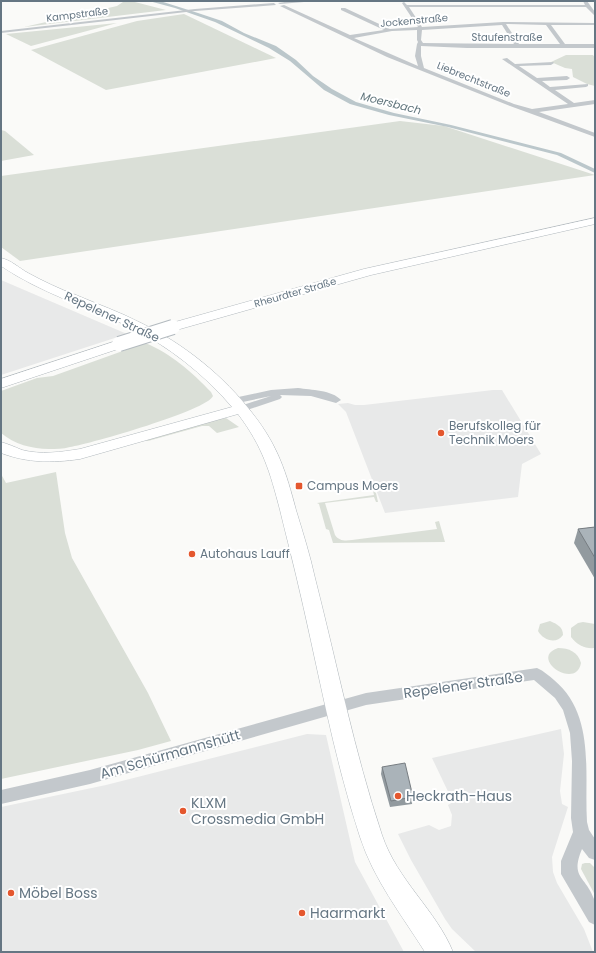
<svg xmlns="http://www.w3.org/2000/svg" width="596" height="953" font-family="Poppins,sans-serif">
  <style>
    .built { fill: #e8e9e9 }
    .green { fill: #dadfd7 }
    .water { fill: #bbc7cb }
    .lines { fill: none; stroke-linecap: round; stroke-linejoin: round }
    .secondary-casing { stroke: #b3babf; stroke-width: 1 }
    .minor { fill: #c3c8cc; fill-rule: evenodd }
    .secondary { fill: #fff; fill-rule: evenodd }
    .secondary-bridge-casing { stroke: #b3babf; stroke-width: 16; stroke-linecap: butt }
    .secondary-bridge { stroke: #fff; stroke-width: 14 }
    .wall { fill: #929a9f }
    .building { fill: #aab3b9; stroke: #777d82 }
    .poi-dot { fill: #e4572e; stroke: #fff; stroke-width: 1.5 }
    .labels { text-anchor: middle; stroke-width: 4; stroke-linejoin: round; paint-order: stroke }
    .far-street-label { font-size: 10px; fill: #657683; stroke: #fff }
    .far-water-label { font-size: 11px; font-style: italic; fill: #60757c; stroke: #fff }
    .street-label { font-size: 12px; fill: #657683; stroke: #fff }
    .poi-label { font-size: 12px; fill: #657683; stroke: #fff; text-anchor: start }
    .near-street-label { font-size: 14px; fill: #657683; stroke: #fff }
    .near-poi-label { font-size: 14px; fill: #657683; stroke: #fff; text-anchor: start }
  </style>
  <rect width="100%" height="100%" fill="#fafaf8"/>
  <g class="built">
    <path d="M 1,280 L 127,334 L 1,375 Z"/>
    <path d="M 493,390 L 502,390 L 541,454 L 522,464 L 518,497 L 385,513 L 346,412 L 338,404 L 348,403 L 355,405 L 364,405 Z"/>
    <path d="M 561,729 L 564,754 L 560,791 L 562,804 L 568,807 L 552,857 L 553,872 L 557,883 L 584,929 L 593,952 L 476,952 L 452,929 L 445,919 L 411,860 L 398,834 L 429,825 L 439,830 L 451,826 L 452,815 L 448,805 L 453,802 L 432,758 Z"/>
    <path d="M 307,734 L 326,735 L 355,862 L 404,952 L 1,952 L 1,807 L 106,785 Z"/>
  </g>
  <g class="green">
    <path d="M 122,1 L 131,1 L 166,10 L 24,27 L 117,6 L 123,2 Z"/>
    <path d="M 184,14 L 276,58 L 106,90 L 31,50 L 137,21 Z"/>
    <path d="M 117,23 L 31,46 L 6,34 Z"/>
    <path d="M 566,55 L 593,55 L 595,58 L 595,86 L 587,84 L 573,77 L 572,69 L 565,68 L 551,62 Z"/>
    <path d="M 400,121 L 444,126 L 595,175 L 20,261 L 1,247 L 1,176 Z"/>
    <path d="M 1,130 L 5,131 L 34,155 L 1,161 Z"/>
    <path d="M 145,343 C 169,352 193,373 211,392 L 213,396 C 208,410 90,444 70,447 C 63,449 56,449 49,449 C 32,449 14,444 1,433 L 1,391 L 37,378 L 53,376 Z"/>
    <path d="M 226,418 L 239,427 L 217,433 L 209,426 L 202,426 L 148,441 L 145,440 L 219,419 Z"/>
    <path d="M 56,472 L 65,533 L 72,558 L 148,693 L 171,741 L 138,750 L 1,779 L 1,474 L 6,483 Z"/>
    <path d="M 373,491 L 376,493 L 378,502 L 376,502 L 374,497 L 325,503 L 335,535 C 339,541 345,541 352,540 L 437,529 L 435,522 L 439,521 L 445,542 L 333,543 L 329,530 L 326,529 L 319,504 L 317,503 L 374,495 Z"/>
    <path d="M 550,621 C 557,624 563,627 563,635 C 556,645 543,640 538,631 L 540,624 Z"/>
    <path d="M 583,622 L 595,624 L 595,648 C 585,649 577,645 571,637 L 571,628 L 578,623 Z"/>
    <path d="M 558,648 C 569,648 578,652 581,663 C 576,691 528,658 558,648 Z"/>
    <path d="M 585,863 L 590,863 L 595,868 L 595,895 L 581,869 L 582,864 Z"/>
  </g>
  <path class="water" d="M 149,1 L 160,1 L 198,13 L 222,21 L 244,33 L 276,46 L 296,60 L 313,76 L 332,89 L 356,102 L 394,113 L 451,125 L 561,153 L 595,169 L 595,173 L 557,155 L 448,127 L 389,115 L 350,104 L 324,90 L 290,61 L 269,48 L 215,22 L 175,8 Z"/>
  <g class="lines">
    <defs>
      <g id="secondary">
        <path d="M 595,218 L 595,224 L 371,275 L 173,331 L 168,330 L 167,327 L 168,324 L 364,269 Z"/>
        <path d="M 1,258 C 11,260 19,268 28,273 C 43,281 59,289 76,295 C 97,304 120,312 141,323 C 184,344 224,376 253,414 C 278,446 286,472 296,510 C 303,533 310,555 315,578 C 337,664 354,751 382,835 C 397,880 436,910 453,952 L 425,952 C 401,914 374,880 360,837 C 332,752 317,662 296,575 C 291,553 285,532 280,510 C 270,472 263,447 238,414 L 80,459 C 52,463 28,463 1,453 L 1,442 C 8,444 15,447 22,450 C 41,455 61,452 80,449 L 232,407 C 204,374 168,346 130,327 C 87,307 41,293 1,266 Z"/>
        <path d="M 119,340 L 124,341 L 126,344 L 124,347 L 1,388 L 1,379 Z"/>
      </g>
    </defs>
    <use href="#secondary" class="secondary-casing"/>
    <g class="minor">
      <path d="M 291,1 L 316,1 L 280,4 L 278,3 Z"/>
      <path d="M 583,1 L 587,1 L 595,12 L 595,16 L 586,7 L 409,7 L 422,27 L 503,22 L 595,23 L 595,25 L 551,25 L 565,44 L 595,44 L 595,48 L 467,48 L 421,46 L 421,56 L 424,68 L 514,104 L 532,109 L 568,104 L 502,59 L 507,58 L 515,64 L 553,62 L 554,63 L 551,65 L 519,66 L 537,78 L 567,76 L 570,78 L 567,80 L 542,81 L 550,87 L 588,84 L 588,86 L 586,87 L 555,90 L 574,103 L 595,100 L 595,104 L 539,112 L 595,133 L 595,137 L 510,106 L 387,57 L 280,6 L 284,5 L 350,35 L 384,30 L 341,10 L 341,8 L 345,8 L 390,29 L 418,27 L 402,3 L 404,2 L 407,5 L 585,5 ZM 506,24 L 546,25 L 560,44 L 519,44 ZM 502,25 L 514,44 L 423,43 L 421,40 L 422,30 ZM 417,30 L 417,40 L 418,42 L 417,44 L 415,56 L 418,66 L 354,38 L 392,31 Z"/>
      <path d="M 274,3 L 276,5 L 195,11 L 1,33 L 1,31 L 195,9 Z"/>
      <path d="M 298,388 C 311,390 332,390 341,400 L 336,403 L 311,396 L 280,395 L 282,397 L 280,399 L 241,412 L 236,409 L 237,407 L 271,396 L 233,404 L 228,401 L 229,399 L 271,390 Z"/>
      <path d="M 537,668 C 544,671 549,676 554,680 C 596,715 584,774 587,822 L 589,830 L 595,839 L 595,860 L 589,858 L 582,849 C 570,878 585,875 594,899 C 596,906 595,917 595,925 L 589,922 L 561,874 L 561,861 L 573,832 L 571,818 L 572,761 L 570,733 L 563,710 L 555,698 L 534,680 L 366,705 L 90,784 L 1,804 L 1,790 L 90,770 L 366,693 Z"/>
    </g>
    <use href="#secondary" class="secondary"/>
    <defs>
      <path id="secondary-bridge" d="M 119,344 L 173,327"/>
    </defs>
    <use href="#secondary-bridge" class="secondary-bridge-casing"/>
    <use href="#secondary-bridge" class="secondary-bridge"/>
  </g>
  <g class="wall">
    <path d="M 595,527 L 595,579 L 574,543 L 578,529 Z"/>
    <path d="M 382,767 L 413,797 L 412,804 L 390,807 L 381,774 Z"/>
  </g>
  <g class="building">
    <path d="M 595,527 L 595,558 L 578,529 Z"/>
    <path d="M 405,763 L 413,797 L 391,801 L 382,767 Z"/>
  </g>
  <g class="poi-dot">
    <circle cx="441" cy="433" r="4"/>
    <rect x="295" y="482" width="8" height="8" rx="2"/>
    <circle cx="192" cy="554" r="4"/>
    <circle cx="398" cy="796" r="4"/>
    <circle cx="183" cy="811" r="4"/>
    <circle cx="11" cy="893" r="4"/>
    <circle cx="302" cy="913" r="4"/>
  </g>
  <g class="labels">
    <g class="far-street-label">
      <text transform="translate(77 14) rotate(-7)" y="4">Kampstraße</text>
      <text transform="translate(414 20) rotate(-5)" y="4">Jockenstraße</text>
      <text x="507" y="41">Staufenstraße</text>
      <text transform="translate(474 79) rotate(22)" y="4">Liebrechtstraße</text>
      <text transform="translate(295 292) rotate(-16)" y="4">Rheurdter Straße</text>
    </g>
    <g class="far-water-label">
      <text transform="translate(391 103) rotate(14)" y="4">Moersbach</text>
    </g>
    <g class="street-label">
      <text transform="translate(112 317) rotate(25)" y="4">Repelener Straße</text>
    </g>
    <g class="poi-label">
      <text x="449" y="430">Berufskolleg für<tspan x="449" dy="14">Technik Moers</tspan></text>
      <text x="307" y="490">Campus Moers</text>
      <text x="200" y="558">Autohaus Lauff</text>
    </g>
    <g class="near-street-label">
      <text transform="translate(463 685) rotate(-8)" y="5">Repelener Straße</text>
      <text transform="translate(170 754) rotate(-16)" y="5">Am Schürmannshütt</text>
    </g>
    <g class="near-poi-label">
      <text x="406" y="801">Heckrath-Haus</text>
      <text x="191" y="808">KLXM<tspan x="191" dy="16">Crossmedia GmbH</tspan></text>
      <text x="19" y="898">Möbel Boss</text>
      <text x="310" y="918">Haarmarkt</text>
    </g>
  </g>
  <rect width="596" height="953" fill="none" stroke="#657683" stroke-width="4"/>
</svg>
